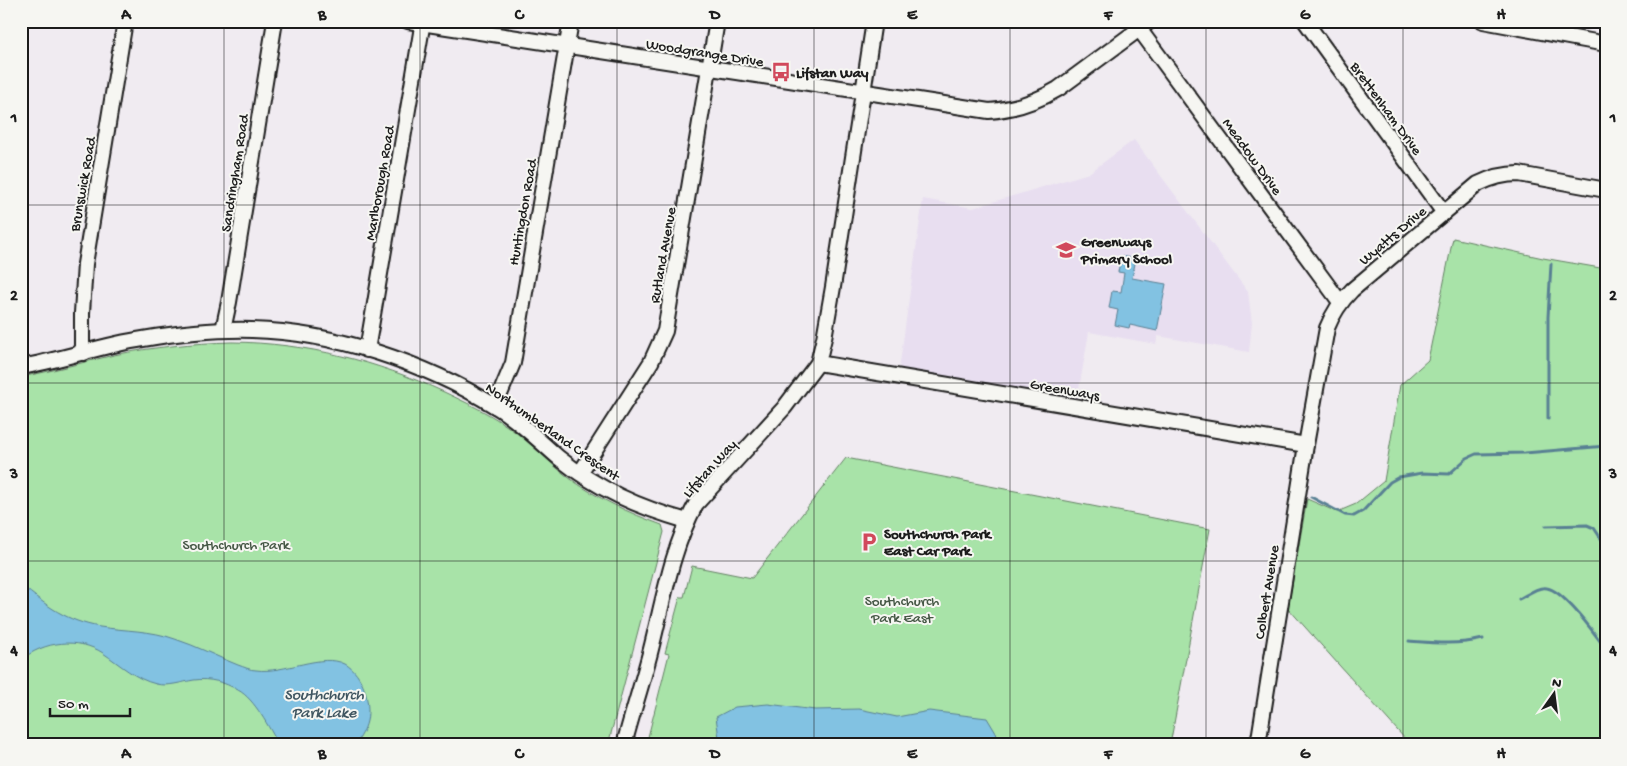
<svg xmlns="http://www.w3.org/2000/svg" width="1627" height="766" font-family="'Gochi Hand',sans-serif">
  <style>
    .built { fill: #e8def0 }
    .green { fill: #a8e3a8; stroke: #628062 }
    .water { fill: #82c2e2; stroke: #598093 }
    .lines { fill: none; stroke-linecap: round; stroke-linejoin: round }
    .stream { stroke: #598093; stroke-width: 3 }
    .minor-casing { stroke: #1c1c1c; stroke-width: 18 }
    .minor { stroke: #f6f6f2; stroke-width: 14 }
    .grid { fill: none; stroke: #1c1c1c; stroke-width: 1; stroke-opacity: 0.55 }
    .labels { text-anchor: middle; stroke-width: 4; stroke-linejoin: round; paint-order: stroke }
    .street-label { font-size: 15px; fill: #1c1c1c; stroke: #f6f6f2 }
    .poi-label { font-size: 15px; font-weight: bold; fill: #1c1c1c; stroke: #f6f6f2; text-anchor: start }
    .park-label { font-size: 15px; fill: #465846; stroke: #f6f6f2 }
    .water-label { font-size: 16px; font-style: italic; fill: #405661; stroke: #f6f6f2 }
    .neatline { fill: none; stroke: #1c1c1c; stroke-width: 2 }
    .grid-label { font-size: 16px; text-anchor: middle; font-weight: bold; fill: #1c1c1c }
  </style>
  <rect width="100%" height="100%" fill="#f0ebf1"/>
  <filter id="ink" filterUnits="userSpaceOnUse"><feTurbulence type="fractalNoise" baseFrequency=".02" numOctaves="2"/><feDisplacementMap in="SourceGraphic" scale="10" xChannelSelector="R" yChannelSelector="G"/><feConvolveMatrix kernelMatrix="1 2 1 2 8 2 1 2 1" color-interpolation-filters="sRGB"/></filter>
  <g filter="url(#ink)">
    <path class="built" d="M 1134,140 L 1248,292 L 1252,323 L 1249,352 L 1158,336 L 1156,344 L 1089,332 L 1077,400 L 899,370 L 923,199 L 973,208 L 1089,173 Z"/>
    <g class="green">
      <path d="M 1453,238 L 1543,258 L 1606,269 L 1606,745 L 1407,745 L 1406,740 L 1288,608 L 1307,499 L 1337,512 L 1356,504 L 1384,481 L 1400,385 L 1428,360 Z"/>
      <path d="M 232,342 C 307,343 376,361 444,392 C 465,402 487,412 507,426 C 529,441 547,461 568,477 C 596,498 629,513 662,525 L 664,532 L 608,745 L 21,745 L 21,377 C 53,371 83,362 114,355 C 153,347 193,343 232,342 Z"/>
      <path d="M 846,458 L 1210,529 L 1170,745 L 646,745 L 669,654 L 665,653 L 680,597 L 684,597 L 692,566 L 752,578 Z"/>
    </g>
    <g class="water">
      <path d="M 1121,256 L 1136,259 L 1132,278 L 1166,284 L 1157,331 L 1130,325 L 1129,328 L 1115,325 L 1118,310 L 1109,308 L 1112,291 L 1121,292 L 1124,273 L 1118,272 Z"/>
      <path d="M 21,585 C 47,606 66,621 100,627 C 125,631 151,630 175,639 C 197,646 217,657 238,665 C 244,667 250,670 256,670 C 284,674 322,652 345,664 C 363,674 371,702 367,721 C 365,730 360,738 355,745 L 279,745 C 269,728 255,699 238,690 C 224,682 210,678 194,680 C 182,682 168,687 156,684 C 135,679 121,665 103,653 C 78,637 44,641 21,660 Z"/>
      <path d="M 768,704 L 815,710 L 859,709 L 897,717 L 929,711 L 987,718 L 996,733 L 1000,745 L 720,745 L 716,717 L 735,707 Z"/>
    </g>
    <g class="lines">
      <g class="stream">
        <path d="M 1548,419 L 1548,317 L 1551,264"/>
        <path d="M 1311,497 L 1345,515 L 1354,516 L 1363,511 L 1390,482 L 1399,477 L 1422,473 L 1449,474 L 1467,458 L 1476,454 L 1525,453 L 1606,446"/>
        <path d="M 1546,526 L 1587,525 L 1594,528 L 1606,546"/>
        <path d="M 1519,599 C 1527,595 1538,586 1547,588 C 1564,591 1593,632 1604,646"/>
        <path d="M 1409,641 C 1435,643 1458,645 1483,639"/>
      </g>
      <defs>
        <g id="minor">
          <path d="M 408,21 L 989,111 C 1015,109 1036,102 1058,89 L 1150,21"/>
          <path d="M 1305,21 L 1444,213"/>
          <path d="M 1483,21 L 1606,44"/>
          <path d="M 1134,22 L 1340,302"/>
          <path d="M 223,330 L 229,302 L 275,21"/>
          <path d="M 367,350 L 423,21"/>
          <path d="M 84,353 L 82,344 L 82,313 L 85,264 L 125,21"/>
          <path d="M 818,363 L 1306,445"/>
          <path d="M 21,367 C 62,360 102,345 143,339 C 179,333 215,329 252,330 C 334,332 425,363 495,406 C 519,420 538,440 559,458 C 599,490 638,507 687,521"/>
          <path d="M 495,406 L 513,363 L 571,21"/>
          <path d="M 580,473 L 651,362 L 665,331 L 717,21"/>
          <path d="M 624,745 C 632,714 642,684 650,653 C 663,603 671,550 696,504 L 784,408 L 818,363 L 824,338 L 833,287 L 874,21"/>
          <path d="M 1258,745 L 1306,445 L 1327,328 C 1333,313 1340,302 1352,290 L 1478,184 C 1492,177 1503,174 1519,174 L 1606,190"/>
        </g>
      </defs>
      <use href="#minor" class="minor-casing"/>
      <use href="#minor" class="minor"/>
    </g>
  </g>
  <path class="grid" d="M 224,21 L 224,745M 420,21 L 420,745M 617,21 L 617,745M 814,21 L 814,745M 1010,21 L 1010,745M 1206,21 L 1206,745M 1403,21 L 1403,745M 21,205 L 1606,205M 21,383 L 1606,383M 21,561 L 1606,561"/>
  <defs>
    <symbol id="bus-bare" viewBox="-9 -9 18 18"><path d="M-5-6H5V4H4V6H2V4H-2V6H-4V4H-5ZM-3.5-4V0h7V-4ZM-3.5 1.2v1.5H-2V1.2ZM2 1.2v1.5H3.5V1.2Z" fill="#d1495b" stroke="#f6f6f2" stroke-width="2.5" paint-order="stroke"/></symbol>
    <symbol id="school-bare" viewBox="-9 -9 18 18"><path d="M0-5L7-2L0 1L-7-2ZM-4 1L0 2.5L4 1V4Q0 6-4 4Z" fill="#d1495b" stroke="#f6f6f2" stroke-width="2.5" paint-order="stroke"/></symbol>
    <symbol id="parking-bare" viewBox="-9 -9 18 18"><path d="M-3.5-5.5H1a3.5 3.5 0 0 1 0 7H-1V5.5H-3.5ZM-1-3.4V-.6H.8a1.4 1.4 0 0 0 0-2.8Z" fill="#d1495b" stroke="#f6f6f2" stroke-width="2.5" paint-order="stroke"/></symbol>
  </defs>
  <g fill-rule="evenodd">
    <use href="#bus-bare" x="767" y="58" width="28" height="28"/>
    <use href="#school-bare" x="1052" y="236" width="28" height="28"/>
    <use href="#parking-bare" x="855" y="528" width="28" height="28"/>
  </g>
  <g class="labels">
    <g class="street-label">
      <text transform="translate(705 52) rotate(9)" y="5">Woodgrange Drive</text>
      <text transform="translate(1387 108) rotate(54)" y="5">Brettenham Drive</text>
      <text transform="translate(1253 156) rotate(54)" y="5">Meadow Drive</text>
      <text transform="translate(234 173) rotate(-81)" y="5">Sandringham Road</text>
      <text transform="translate(379 183) rotate(-80)" y="5">Marlborough Road</text>
      <text transform="translate(82 184) rotate(-80)" y="5">Brunswick Road</text>
      <text transform="translate(522 212) rotate(-80)" y="5">Huntingdon Road</text>
      <text transform="translate(1392 235) rotate(-40)" y="5">Wyatts Drive</text>
      <text transform="translate(662 255) rotate(-80)" y="5">Rutland Avenue</text>
      <text transform="translate(1065 389) rotate(10)" y="5">Greenways</text>
      <text transform="translate(553 431) rotate(35)" y="5">Northumberland Crescent</text>
      <text transform="translate(709 468) rotate(-48)" y="5">Lifstan Way</text>
      <text transform="translate(1266 592) rotate(-81)" y="5">Colbert Avenue</text>
    </g>
    <g class="poi-label">
      <text x="796" y="77">Lifstan Way</text>
      <text x="1081" y="246">Greenways<tspan x="1081" dy="17">Primary School</tspan></text>
      <text x="884" y="538">Southchurch Park<tspan x="884" dy="17">East Car Park</tspan></text>
    </g>
    <g class="park-label">
      <text x="236" y="549">Southchurch Park</text>
      <text x="902" y="605">Southchurch<tspan x="902" dy="17">Park East</tspan></text>
    </g>
    <g class="water-label">
      <text x="324" y="699">Southchurch<tspan x="324" dy="18">Park Lake</tspan></text>
    </g>
  </g>
  <rect width="1627" height="766" fill="none" stroke="#f6f6f2" stroke-width="55"/>
  <g transform="translate(1554 694) rotate(14)" stroke="#f6f6f2" stroke-width="4" paint-order="stroke">
  <path d="M0-4L9 19L0 12L-9 19Z" fill="#1c1c1c"/>
  <text y="-8" font-size="14" font-weight="bold" text-anchor="middle" fill="#1c1c1c">N</text>
  </g>
  <path d="M50 708v8h80v-8" fill="none" stroke="#1c1c1c" stroke-width="2.5"/>
  <text x="58" y="708" font-size="15" fill="#1c1c1c" stroke="#f6f6f2" stroke-width="4" paint-order="stroke">50 m</text>
  <rect x="28" y="28" width="1572" height="710" class="neatline"/>
  <g class="grid-label">
    <text x="126" y="19">A</text>
    <text x="322" y="19">B</text>
    <text x="519" y="19">C</text>
    <text x="715" y="19">D</text>
    <text x="912" y="19">E</text>
    <text x="1108" y="19">F</text>
    <text x="1305" y="19">G</text>
    <text x="1501" y="19">H</text>
    <text x="14" y="122">1</text>
    <text x="1613" y="122">1</text>
    <text x="14" y="300">2</text>
    <text x="1613" y="300">2</text>
    <text x="14" y="478">3</text>
    <text x="1613" y="478">3</text>
    <text x="14" y="655">4</text>
    <text x="1613" y="655">4</text>
    <text x="126" y="758">A</text>
    <text x="322" y="758">B</text>
    <text x="519" y="758">C</text>
    <text x="715" y="758">D</text>
    <text x="912" y="758">E</text>
    <text x="1108" y="758">F</text>
    <text x="1305" y="758">G</text>
    <text x="1501" y="758">H</text>
  </g>
</svg>
